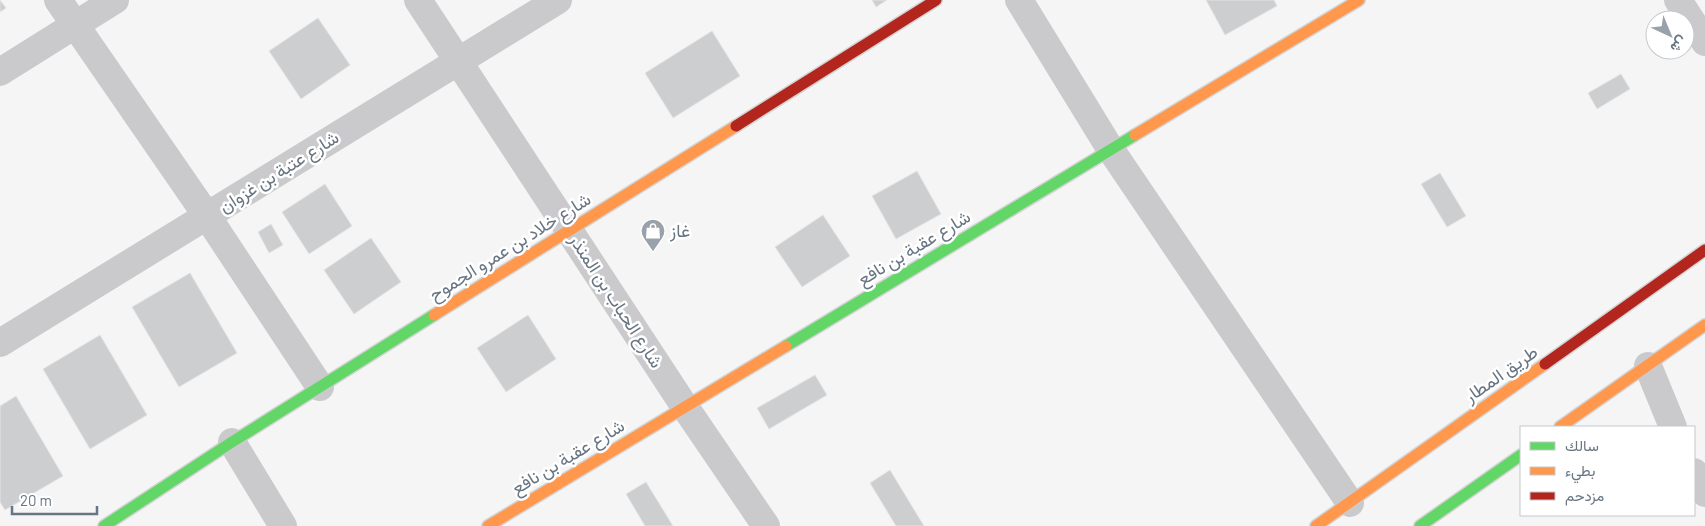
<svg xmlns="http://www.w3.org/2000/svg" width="1705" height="526" font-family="Barlow,Vazirmatn,sans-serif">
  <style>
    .building { fill: #cdcecf; stroke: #e4e4e4 }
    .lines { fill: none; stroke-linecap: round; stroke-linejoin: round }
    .fast-casing { stroke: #d2d3d3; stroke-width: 14 }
    .slow-casing { stroke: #d2d3d3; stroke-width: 14 }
    .jam-casing { stroke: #d2d3d3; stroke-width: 14 }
    .street { stroke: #cacacc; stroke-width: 28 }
    .fast { stroke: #63d668; stroke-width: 11 }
    .slow { stroke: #ff974d; stroke-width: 11 }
    .jam { stroke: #b3261e; stroke-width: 11 }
    .labels { text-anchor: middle; stroke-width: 5; stroke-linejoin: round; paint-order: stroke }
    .street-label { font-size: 18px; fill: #687582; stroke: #fff }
    .poi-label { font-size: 18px; fill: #687582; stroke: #fff; text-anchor: start }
  </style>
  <rect width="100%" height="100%" fill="#f5f5f5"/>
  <g class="building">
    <path d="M 0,0 L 6,8 L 0,12 Z"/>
    <path d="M 872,0 L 887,0 L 876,7 Z"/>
    <path d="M 1206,0 L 1274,0 L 1277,6 L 1225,35 Z"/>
    <path d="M 318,18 L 350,65 L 301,99 L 269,51 Z"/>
    <path d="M 712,31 L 740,76 L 673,118 L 645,73 Z"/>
    <path d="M 1621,74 L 1630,89 L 1597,109 L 1588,93 Z"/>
    <path d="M 917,171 L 941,214 L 896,239 L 872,196 Z"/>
    <path d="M 1440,173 L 1466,216 L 1447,227 L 1421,184 Z"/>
    <path d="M 325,184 L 352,226 L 309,254 L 282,212 Z"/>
    <path d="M 823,215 L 850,256 L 802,287 L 775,247 Z"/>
    <path d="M 271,224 L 283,245 L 269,253 L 258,232 Z"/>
    <path d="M 371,238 L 401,282 L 354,314 L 324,270 Z"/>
    <path d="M 190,273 L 237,353 L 179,387 L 132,307 Z"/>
    <path d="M 528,315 L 556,359 L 506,392 L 477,348 Z"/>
    <path d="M 100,335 L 147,415 L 90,449 L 43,369 Z"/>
    <path d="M 815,375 L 827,395 L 769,429 L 757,408 Z"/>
    <path d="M 16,396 L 63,476 L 5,510 L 0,502 L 0,406 Z"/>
    <path d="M 890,470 L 924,526 L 896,526 L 870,483 Z"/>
    <path d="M 646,482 L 673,526 L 645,526 L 626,494 Z"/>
  </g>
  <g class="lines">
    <defs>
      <g id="fast">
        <path d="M 786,346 L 1135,135"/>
        <path d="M 104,526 L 232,442 L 434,315"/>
        <path d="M 1420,526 L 1521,455"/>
      </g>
      <g id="slow">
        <path d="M 1135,135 L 1359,0"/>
        <path d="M 434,315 L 736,126"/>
        <path d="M 1560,427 L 1705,325"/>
        <path d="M 488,526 L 786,346"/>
        <path d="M 1316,526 L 1545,364"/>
      </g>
      <g id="jam">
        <path d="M 736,126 L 936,0"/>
        <path d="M 1545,364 L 1705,250"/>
      </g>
    </defs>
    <use href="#fast" class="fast-casing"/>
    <use href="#slow" class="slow-casing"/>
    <use href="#jam" class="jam-casing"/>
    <g class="street">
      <path d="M 58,0 L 207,216 L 320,387"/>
      <path d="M 418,0 L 685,407 L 766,526"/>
      <path d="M 1019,0 L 1111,150 L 1350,503"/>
      <path d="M 1678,0 L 1705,42"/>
      <path d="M 0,72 L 115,0"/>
      <path d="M 0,343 L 558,0"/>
      <path d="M 1648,366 L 1673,427"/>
      <path d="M 232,442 L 283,526"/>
      <path d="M 1694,472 L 1705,493"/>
    </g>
    <use href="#fast" class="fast"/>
    <use href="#slow" class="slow"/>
    <use href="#jam" class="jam"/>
  </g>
  <defs>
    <symbol id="shop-pin" viewBox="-11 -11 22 30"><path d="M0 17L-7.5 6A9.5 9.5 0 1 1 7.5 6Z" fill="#99a2aa" stroke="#fff"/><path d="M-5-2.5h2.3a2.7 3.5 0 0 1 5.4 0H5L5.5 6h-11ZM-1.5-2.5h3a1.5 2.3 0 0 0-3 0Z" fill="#fff"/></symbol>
  </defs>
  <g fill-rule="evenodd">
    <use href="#shop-pin" x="639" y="217" width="28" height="38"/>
  </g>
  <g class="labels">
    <g class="street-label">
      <text transform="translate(279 172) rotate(-32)" y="6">شارع عتبة بن غزوان</text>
      <text transform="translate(510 247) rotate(-32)" y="6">شارع خلاد بن عمرو الجموح</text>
      <text transform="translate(914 248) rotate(-31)" y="6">شارع عقبة بن نافع</text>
      <text transform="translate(616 301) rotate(57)" y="6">شارع الحباب بن المنذر</text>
      <text transform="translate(1501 374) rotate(-35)" y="6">طريق المطار</text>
      <text transform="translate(568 457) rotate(-31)" y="6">شارع عقبة بن نافع</text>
    </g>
    <g class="poi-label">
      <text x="670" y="237">غاز</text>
    </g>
  </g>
  <rect x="1520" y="426" width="175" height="90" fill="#ffffff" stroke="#c3c8cd"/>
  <rect x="1530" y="442" width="25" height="8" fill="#63d668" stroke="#c3c8cd"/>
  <text x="1565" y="451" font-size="15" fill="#687582">سالك</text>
  <rect x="1530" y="467" width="25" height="8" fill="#ff974d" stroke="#c3c8cd"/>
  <text x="1565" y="476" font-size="15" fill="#687582">بطيء</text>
  <rect x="1530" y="492" width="25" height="8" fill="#b3261e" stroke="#c3c8cd"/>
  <text x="1565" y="501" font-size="15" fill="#687582">مزدحم</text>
  <g transform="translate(1670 35) rotate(136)"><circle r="24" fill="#ffffff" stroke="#c3c8cd"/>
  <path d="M0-4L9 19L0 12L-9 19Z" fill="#99a2aa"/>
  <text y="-8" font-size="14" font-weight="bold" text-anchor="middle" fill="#687582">ش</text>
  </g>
  <path d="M12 506v8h85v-8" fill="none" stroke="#687582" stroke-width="2.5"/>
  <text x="20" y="506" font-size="15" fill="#687582" stroke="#ffffff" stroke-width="4" paint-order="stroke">20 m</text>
</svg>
